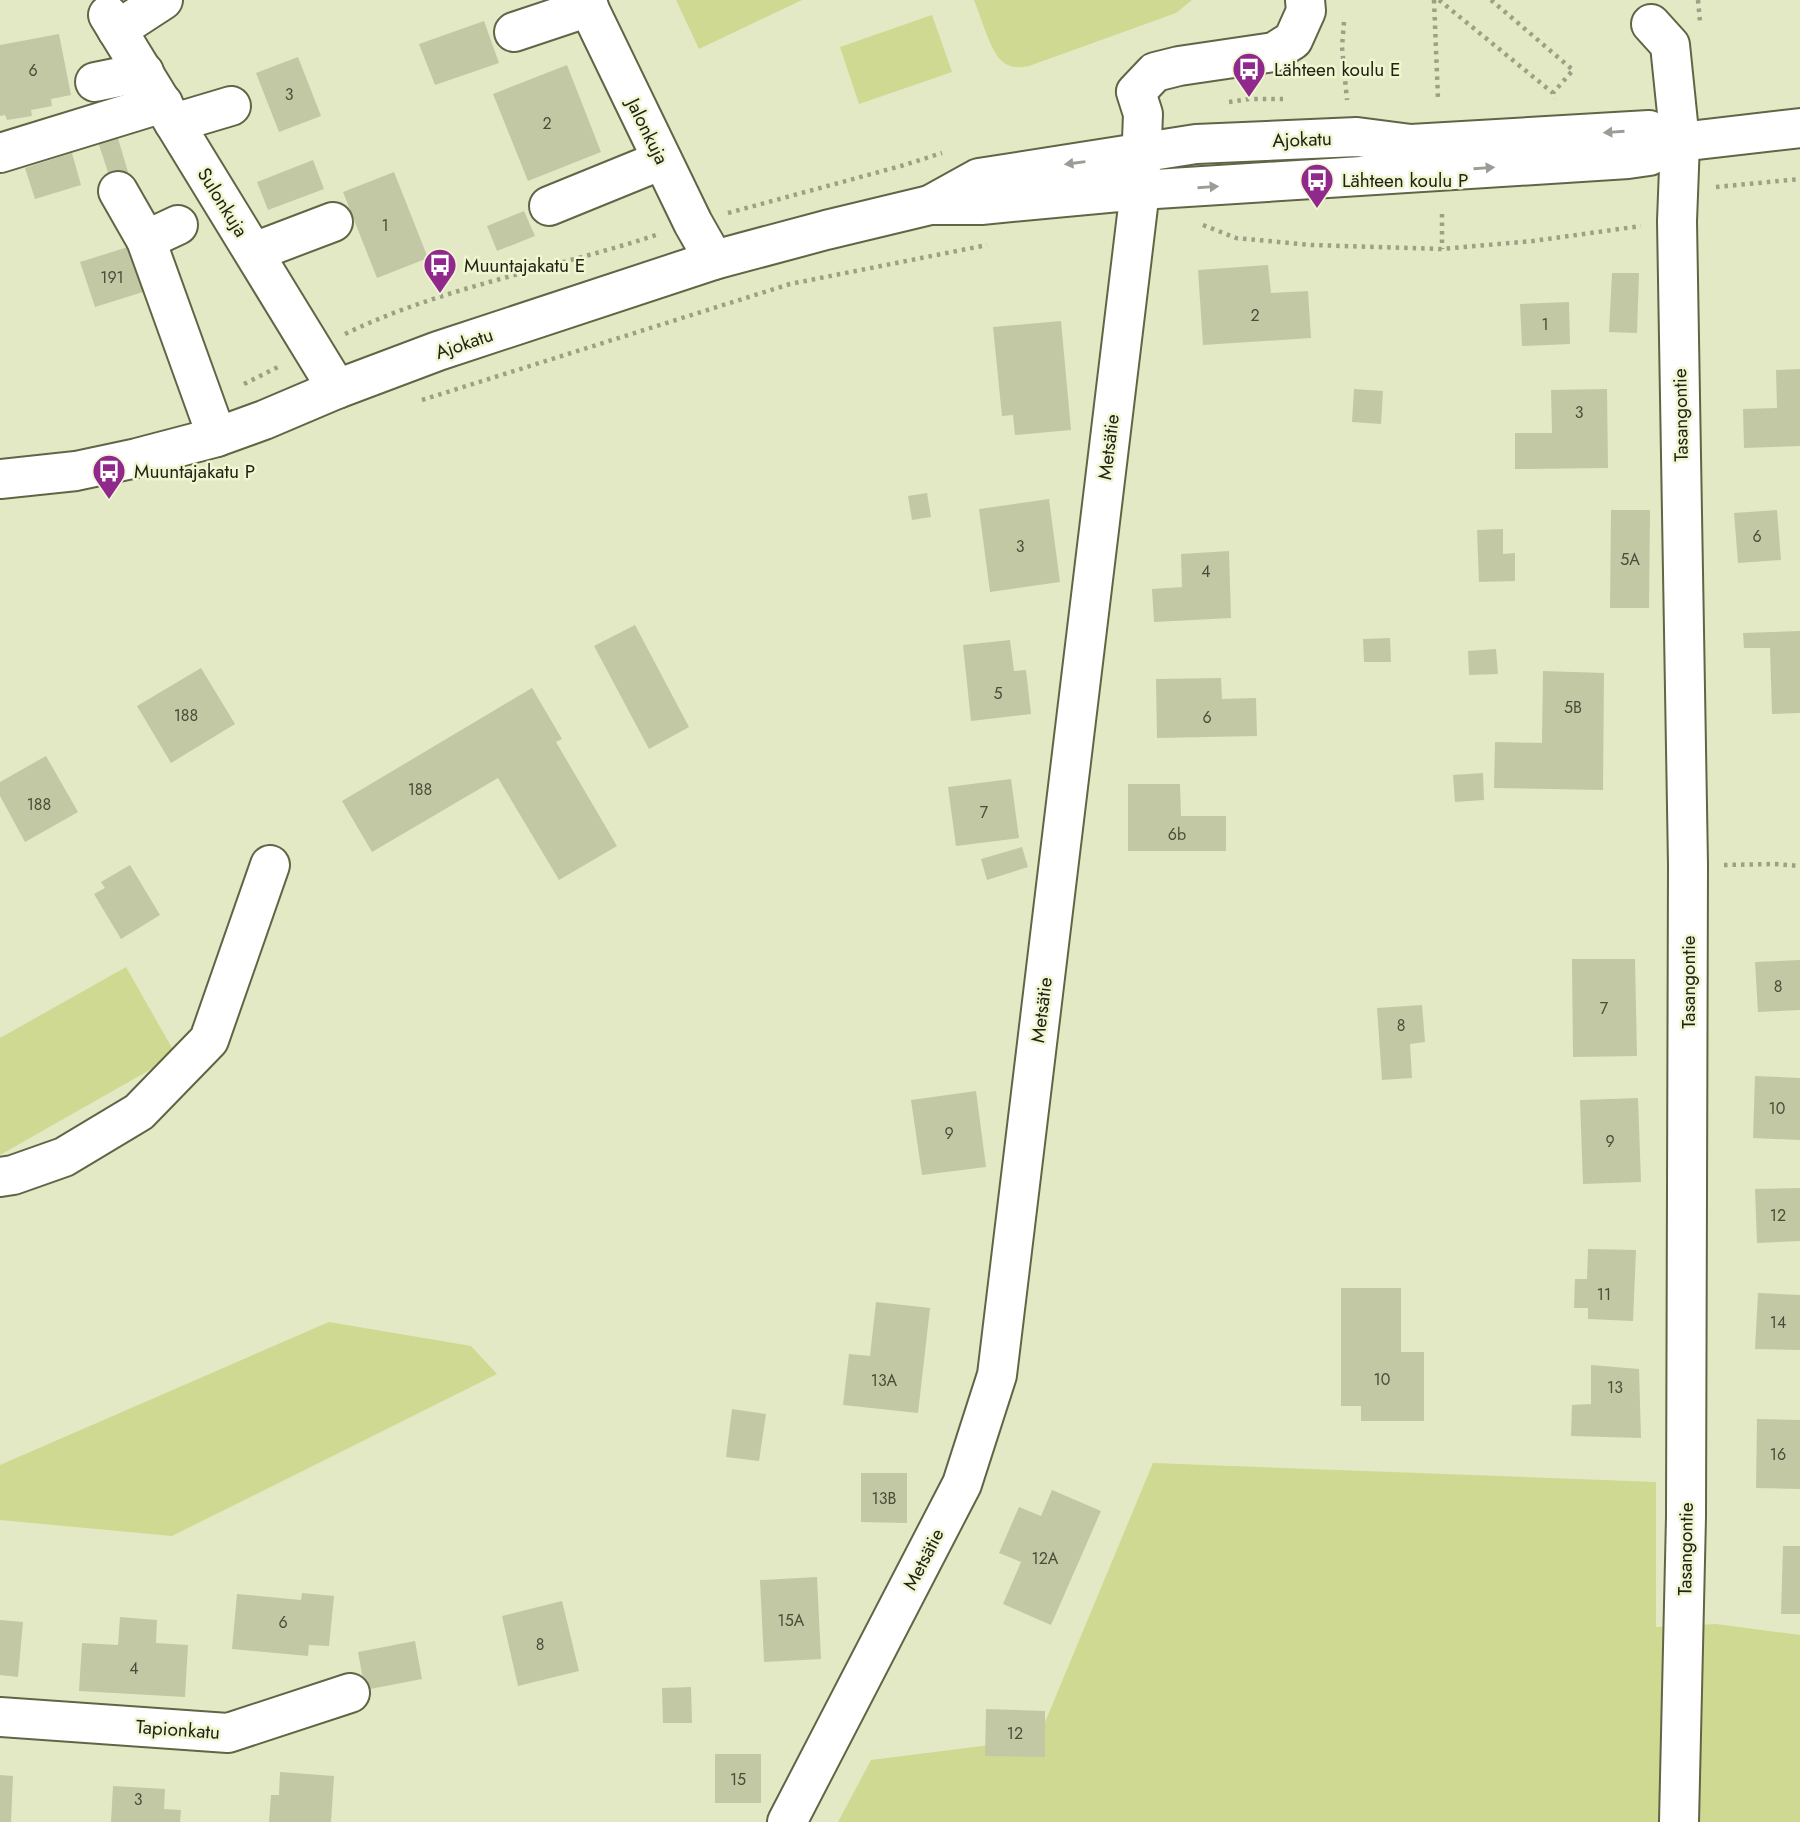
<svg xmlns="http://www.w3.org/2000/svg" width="1800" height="1822" font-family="Jost,sans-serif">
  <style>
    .green { fill: #cfd991 }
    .building { fill: #c3c8a4 }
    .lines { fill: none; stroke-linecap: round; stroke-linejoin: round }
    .minor-casing { stroke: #616545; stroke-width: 42 }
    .path { stroke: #9ca084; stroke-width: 4.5; stroke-dasharray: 3.5 5; stroke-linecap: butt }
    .minor { stroke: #fff; stroke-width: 38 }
    .oneway { fill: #9b9c96 }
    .labels { text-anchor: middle; stroke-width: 5; stroke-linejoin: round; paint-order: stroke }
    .number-label { font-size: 16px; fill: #4a4c39 }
    .poi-label { font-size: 19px; fill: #212315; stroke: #f0f6d1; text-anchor: start }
    .street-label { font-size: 19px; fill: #212315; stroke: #f0f6d1 }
  </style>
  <rect width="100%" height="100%" fill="#e3e9c4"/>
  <g class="green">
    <path d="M 676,0 L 802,0 L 699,49 Z"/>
    <path d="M 974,0 L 1192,0 L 1176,13 L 1029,66 C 1020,68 1009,68 1002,61 C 991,53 980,14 974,0 Z"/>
    <path d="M 932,15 L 952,72 L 859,104 L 840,47 Z"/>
    <path d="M 126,967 L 176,1055 L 0,1155 L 0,1038 Z"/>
    <path d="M 329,1322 L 471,1346 L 497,1374 L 172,1536 L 0,1520 L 0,1465 Z"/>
    <path d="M 1153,1463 L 1656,1482 L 1656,1627 L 1716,1624 L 1800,1635 L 1800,1822 L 838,1822 L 871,1760 L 1038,1739 Z"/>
  </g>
  <g class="building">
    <path d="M 484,21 L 499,63 L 435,85 L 419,44 Z"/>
    <path d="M 59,34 L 71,95 L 51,99 L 52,106 L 31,110 L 32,116 L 7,120 L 5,115 L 0,116 L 0,45 Z"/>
    <path d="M 298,57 L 321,116 L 279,132 L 256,73 Z"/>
    <path d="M 567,65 L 601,152 L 528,181 L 493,94 Z"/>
    <path d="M 117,135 L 128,172 L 110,178 L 98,142 Z"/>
    <path d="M 72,153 L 81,185 L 35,199 L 25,168 Z"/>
    <path d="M 313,160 L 324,189 L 268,210 L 257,182 Z"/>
    <path d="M 394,172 L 428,258 L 377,278 L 343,192 Z"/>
    <path d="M 524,211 L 535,236 L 497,251 L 487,226 Z"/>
    <path d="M 128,247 L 143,292 L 95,307 L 80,262 Z"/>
    <path d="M 1268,265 L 1271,293 L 1308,291 L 1311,338 L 1203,345 L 1198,270 Z"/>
    <path d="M 1612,273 L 1639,273 L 1637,333 L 1609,332 Z"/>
    <path d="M 1569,302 L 1570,344 L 1522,346 L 1520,304 Z"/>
    <path d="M 1061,321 L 1071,430 L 1015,435 L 1013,415 L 1002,416 L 993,327 Z"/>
    <path d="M 1800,369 L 1800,446 L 1744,448 L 1743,409 L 1777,408 L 1776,370 Z"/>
    <path d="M 1354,389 L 1383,391 L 1381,424 L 1352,422 Z"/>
    <path d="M 1607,389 L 1608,468 L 1515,469 L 1515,433 L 1552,433 L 1551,390 Z"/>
    <path d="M 927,493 L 931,517 L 912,520 L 908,496 Z"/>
    <path d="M 1049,499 L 1060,582 L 990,592 L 979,509 Z"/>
    <path d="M 1611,510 L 1650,510 L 1649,608 L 1610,608 Z"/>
    <path d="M 1777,510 L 1781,560 L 1738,563 L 1734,513 Z"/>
    <path d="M 1503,529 L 1503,554 L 1515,553 L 1515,581 L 1479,582 L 1477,530 Z"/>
    <path d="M 1229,551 L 1231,618 L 1154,622 L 1152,589 L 1182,587 L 1181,554 Z"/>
    <path d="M 635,625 L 689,727 L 649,749 L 594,646 Z"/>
    <path d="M 1800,631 L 1800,713 L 1772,714 L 1770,648 L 1744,648 L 1743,633 Z"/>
    <path d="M 1390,638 L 1391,662 L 1364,662 L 1363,639 Z"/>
    <path d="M 1010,640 L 1014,671 L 1026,670 L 1031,714 L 971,721 L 963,645 Z"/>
    <path d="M 1496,649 L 1498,674 L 1469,675 L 1468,651 Z"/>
    <path d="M 201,668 L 235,724 L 171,763 L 137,706 Z"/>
    <path d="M 1543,671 L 1604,673 L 1603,790 L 1494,788 L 1495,742 L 1542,743 Z"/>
    <path d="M 1221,678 L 1222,699 L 1256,698 L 1257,736 L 1157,738 L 1156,679 Z"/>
    <path d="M 532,688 L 562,739 L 556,742 L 617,846 L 559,880 L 498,778 L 372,852 L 342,801 Z"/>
    <path d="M 46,756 L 78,812 L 25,842 L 0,796 L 0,782 Z"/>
    <path d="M 1483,773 L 1484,800 L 1455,802 L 1453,775 Z"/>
    <path d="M 1011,779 L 1019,838 L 956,846 L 948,787 Z"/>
    <path d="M 1128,784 L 1180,784 L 1181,816 L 1226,816 L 1226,851 L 1128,851 Z"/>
    <path d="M 1022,847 L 1028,867 L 987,880 L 981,859 Z"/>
    <path d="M 130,865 L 160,915 L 121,939 L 94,894 L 105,888 L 101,882 Z"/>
    <path d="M 1572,959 L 1635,959 L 1637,1056 L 1573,1057 Z"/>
    <path d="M 1800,960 L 1800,1010 L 1758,1012 L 1755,962 Z"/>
    <path d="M 1422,1005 L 1425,1042 L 1410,1044 L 1412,1078 L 1382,1080 L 1377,1008 Z"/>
    <path d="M 1755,1076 L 1800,1078 L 1800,1140 L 1753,1138 Z"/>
    <path d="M 976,1091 L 986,1167 L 922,1175 L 911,1100 Z"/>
    <path d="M 1638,1098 L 1641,1182 L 1583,1184 L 1580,1100 Z"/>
    <path d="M 1800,1188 L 1800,1241 L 1757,1243 L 1755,1189 Z"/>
    <path d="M 1588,1249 L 1636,1250 L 1633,1321 L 1588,1319 L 1588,1308 L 1574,1308 L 1575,1279 L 1587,1279 Z"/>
    <path d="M 1341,1288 L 1401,1288 L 1401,1352 L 1424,1352 L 1424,1421 L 1361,1421 L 1361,1406 L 1341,1406 Z"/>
    <path d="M 1758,1293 L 1800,1295 L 1800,1350 L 1755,1349 Z"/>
    <path d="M 876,1302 L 930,1308 L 918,1413 L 843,1405 L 849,1354 L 870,1356 Z"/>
    <path d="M 1591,1365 L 1639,1369 L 1641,1438 L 1571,1436 L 1572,1405 L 1591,1404 Z"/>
    <path d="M 732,1409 L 766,1414 L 759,1461 L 726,1457 Z"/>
    <path d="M 1757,1419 L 1800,1420 L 1800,1489 L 1756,1488 Z"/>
    <path d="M 861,1473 L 907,1473 L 907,1523 L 861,1522 Z"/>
    <path d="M 1052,1490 L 1101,1511 L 1051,1625 L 1003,1604 L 1021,1562 L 999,1553 L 1019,1507 L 1041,1516 Z"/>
    <path d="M 1783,1546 L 1800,1546 L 1800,1614 L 1781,1614 Z"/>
    <path d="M 817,1577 L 821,1659 L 764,1662 L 760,1580 Z"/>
    <path d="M 302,1593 L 334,1596 L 329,1646 L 309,1645 L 308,1656 L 232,1649 L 237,1594 L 301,1600 Z"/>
    <path d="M 562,1601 L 579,1671 L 518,1686 L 502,1616 Z"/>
    <path d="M 120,1617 L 157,1620 L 156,1643 L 188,1645 L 185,1697 L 79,1691 L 82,1643 L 118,1645 Z"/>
    <path d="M 0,1620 L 23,1622 L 18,1677 L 0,1675 Z"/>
    <path d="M 415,1641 L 422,1679 L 365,1690 L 358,1652 Z"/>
    <path d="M 691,1687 L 692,1723 L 663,1723 L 662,1688 Z"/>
    <path d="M 986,1709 L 1045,1711 L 1045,1757 L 985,1756 Z"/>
    <rect x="715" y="1754" width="46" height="49"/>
    <path d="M 280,1772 L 334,1776 L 331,1822 L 269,1822 L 271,1795 L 279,1795 Z"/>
    <path d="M 0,1775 L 13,1776 L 11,1822 L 0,1822 Z"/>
    <path d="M 113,1786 L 165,1789 L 164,1809 L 181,1810 L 180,1822 L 111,1822 Z"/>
  </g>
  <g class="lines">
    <defs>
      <g id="minor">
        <path d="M 585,0 L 693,223 L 714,260"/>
        <path d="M 108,15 L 337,389"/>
        <path d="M 1651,24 L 1670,45 L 1680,142 L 1677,221 L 1688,865 L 1686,1517 L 1679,1822"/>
        <path d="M 117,30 L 163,0"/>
        <path d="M 514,32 L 589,7"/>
        <path d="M 95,82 L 144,72"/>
        <path d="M 174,123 L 231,106"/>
        <path d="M 0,153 L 163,103"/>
        <path d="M 118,191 L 146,240 L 217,437"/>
        <path d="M 932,204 L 979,178 L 1196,144 L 1357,137 L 1411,144 L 1649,130 L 1680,142"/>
        <path d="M 549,206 L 662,160"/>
        <path d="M 146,240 L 178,225"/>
        <path d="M 254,252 L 333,222"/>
        <path d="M 0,479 L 76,471 L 137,458 L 217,437 L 264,420 L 337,389 L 438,351 L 714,260 L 826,230 L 930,205 L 981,205 L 1140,190 L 1628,159 L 1649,156 L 1680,142 L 1800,128"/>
        <path d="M 0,1177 L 13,1175 L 64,1157 L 139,1112 L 209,1040 L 270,865"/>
        <path d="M 0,1717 L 228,1733 L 350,1693"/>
        <path d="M 787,1822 L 962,1484 L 997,1375 L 1140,190 L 1143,114 L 1136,92 L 1155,72 L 1179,66 L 1274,52 L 1293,40 L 1306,11 L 1305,0"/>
      </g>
    </defs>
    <use href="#minor" class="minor-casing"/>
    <g class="path">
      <path d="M 1434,0 L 1438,99"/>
      <path d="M 1439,0 L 1553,93 L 1554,99"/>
      <path d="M 1491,0 L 1573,70 L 1553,93"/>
      <path d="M 1698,0 L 1700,22"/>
      <path d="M 1344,22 L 1342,47 L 1347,100"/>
      <path d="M 1229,102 L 1249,99 L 1283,99"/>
      <path d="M 1716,187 L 1800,179"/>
      <path d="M 728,213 L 901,166 L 942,153"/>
      <path d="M 1442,214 L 1442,249"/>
      <path d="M 1203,225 L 1236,238 L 1311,245 L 1442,249 L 1533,241 L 1641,226"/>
      <path d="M 345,334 C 444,286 554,269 659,234"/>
      <path d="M 244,384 L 280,366"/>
      <path d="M 422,400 L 790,284 L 987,245"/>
      <path d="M 1724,865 L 1775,864 L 1800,866"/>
    </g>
    <use href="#minor" class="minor"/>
  </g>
  <defs><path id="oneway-solid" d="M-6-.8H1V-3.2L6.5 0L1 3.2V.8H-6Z" transform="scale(1.75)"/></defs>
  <g class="oneway">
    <use href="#oneway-solid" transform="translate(1614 132) rotate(176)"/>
    <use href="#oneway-solid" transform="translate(1075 163) rotate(172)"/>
    <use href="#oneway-solid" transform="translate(1484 168) rotate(-4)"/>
    <use href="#oneway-solid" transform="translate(1208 187) rotate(-4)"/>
  </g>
  <defs>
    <symbol id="bus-pin" viewBox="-11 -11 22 30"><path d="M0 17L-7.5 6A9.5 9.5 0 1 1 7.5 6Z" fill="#91288c" stroke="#f0f6d1"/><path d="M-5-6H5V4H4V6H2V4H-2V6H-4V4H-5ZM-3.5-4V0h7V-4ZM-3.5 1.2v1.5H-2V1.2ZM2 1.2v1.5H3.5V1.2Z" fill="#fff"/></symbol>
  </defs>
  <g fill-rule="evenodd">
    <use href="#bus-pin" x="1230" y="50" width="38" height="52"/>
    <use href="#bus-pin" x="1298" y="161" width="38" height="52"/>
    <use href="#bus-pin" x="421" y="246" width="38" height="52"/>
    <use href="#bus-pin" x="90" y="452" width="38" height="52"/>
  </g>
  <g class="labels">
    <g class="number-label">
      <text x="33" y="76">6</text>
      <text x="289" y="100">3</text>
      <text x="547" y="129">2</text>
      <text x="385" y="231">1</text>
      <text x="112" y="283">191</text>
      <text x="1255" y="321">2</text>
      <text x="1545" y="330">1</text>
      <text x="1579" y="418">3</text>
      <text x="1757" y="542">6</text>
      <text x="1020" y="552">3</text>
      <text x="1630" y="565">5A</text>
      <text x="1206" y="577">4</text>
      <text x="998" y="699">5</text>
      <text x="1573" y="713">5B</text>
      <text x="186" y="721">188</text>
      <text x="1207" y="723">6</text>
      <text x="420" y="795">188</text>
      <text x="39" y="810">188</text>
      <text x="984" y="818">7</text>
      <text x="1177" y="840">6b</text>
      <text x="1778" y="992">8</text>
      <text x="1604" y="1014">7</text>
      <text x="1401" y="1031">8</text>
      <text x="1777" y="1114">10</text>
      <text x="949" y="1139">9</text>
      <text x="1610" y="1147">9</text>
      <text x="1778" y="1221">12</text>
      <text x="1604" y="1300">11</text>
      <text x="1778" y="1328">14</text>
      <text x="1382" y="1385">10</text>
      <text x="884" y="1386">13A</text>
      <text x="1615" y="1393">13</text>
      <text x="1778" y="1460">16</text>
      <text x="884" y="1504">13B</text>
      <text x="1045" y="1564">12A</text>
      <text x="791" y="1626">15A</text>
      <text x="283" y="1628">6</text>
      <text x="540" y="1650">8</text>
      <text x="134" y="1674">4</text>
      <text x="1015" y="1739">12</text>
      <text x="738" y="1785">15</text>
      <text x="138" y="1805">3</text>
    </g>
    <g class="poi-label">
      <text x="1274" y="76">Lähteen koulu E</text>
      <text x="1342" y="187">Lähteen koulu P</text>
      <text x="464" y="272">Muuntajakatu E</text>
      <text x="134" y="478">Muuntajakatu P</text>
    </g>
    <g class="street-label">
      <text transform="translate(648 131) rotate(64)" y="7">Jalonkuja</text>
      <text transform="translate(1302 139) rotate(-2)" y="7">Ajokatu</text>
      <text transform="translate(223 202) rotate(58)" y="7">Sulonkuja</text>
      <text transform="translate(464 343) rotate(-19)" y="7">Ajokatu</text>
      <text transform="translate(1680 415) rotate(-91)" y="7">Tasangontie</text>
      <text transform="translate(1108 447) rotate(-83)" y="7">Metsätie</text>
      <text transform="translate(1688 982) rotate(-90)" y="7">Tasangontie</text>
      <text transform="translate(1041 1010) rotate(-83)" y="7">Metsätie</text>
      <text transform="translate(1685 1549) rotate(-89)" y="7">Tasangontie</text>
      <text transform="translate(923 1559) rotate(-63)" y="7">Metsätie</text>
      <text transform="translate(178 1729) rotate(4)" y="7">Tapionkatu</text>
    </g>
  </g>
</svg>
